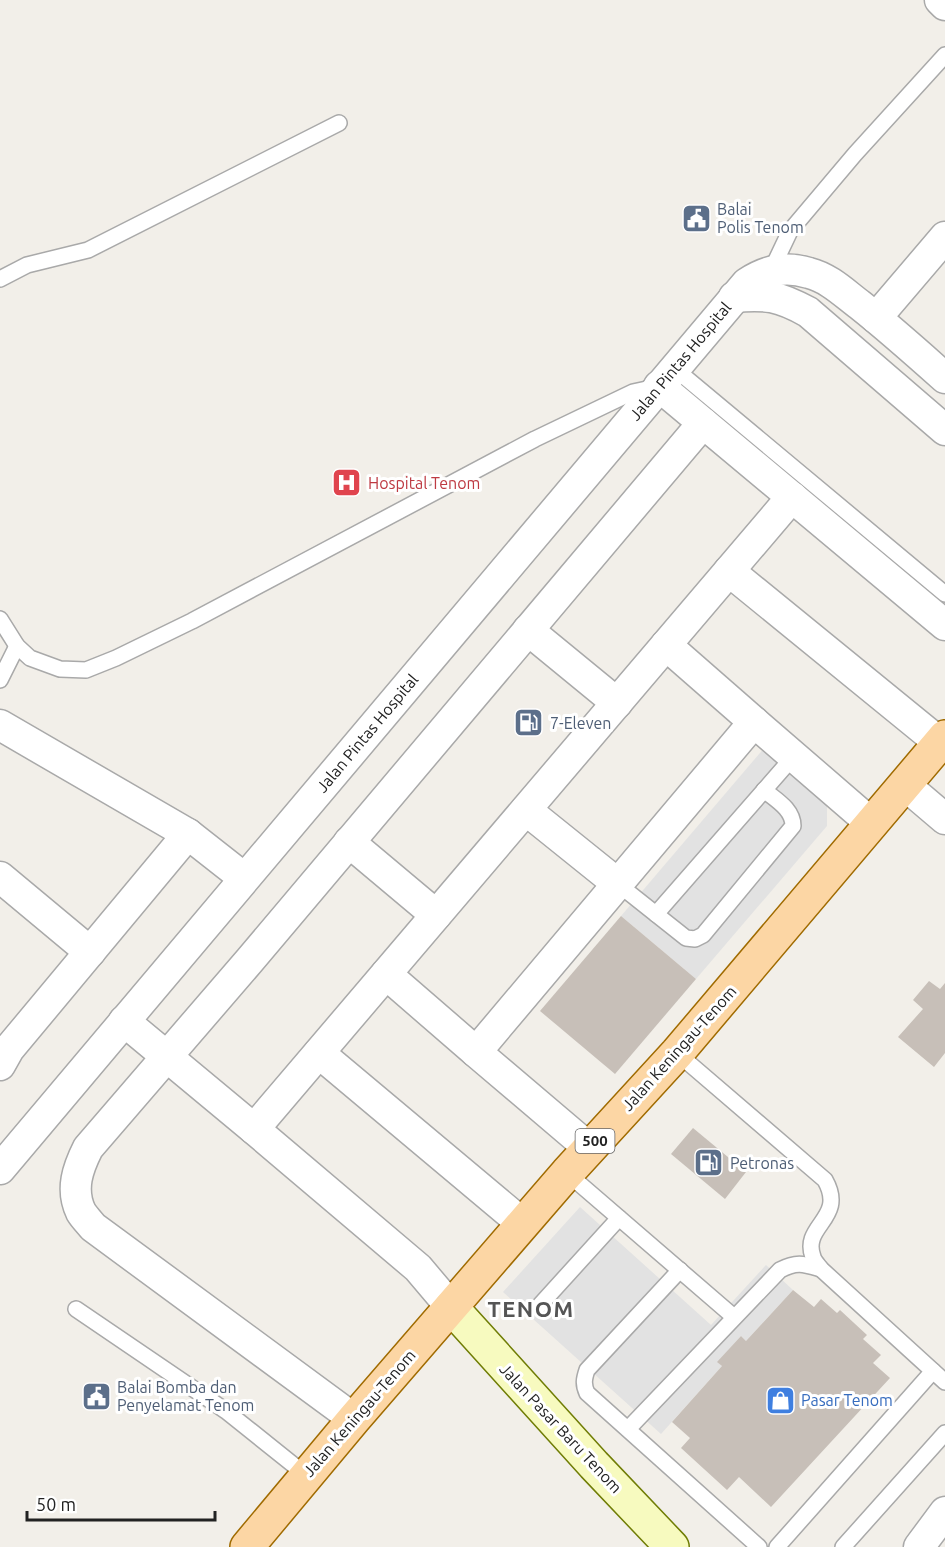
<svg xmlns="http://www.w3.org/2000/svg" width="945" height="1547" font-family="Ubuntu,sans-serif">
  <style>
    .parking { fill: #e2e2e2 }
    .building { fill: #c7bfb8 }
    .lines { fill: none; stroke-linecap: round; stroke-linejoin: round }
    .lane-casing { stroke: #a9a9a9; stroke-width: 18 }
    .street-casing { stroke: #a9a9a9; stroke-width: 33 }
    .secondary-casing { stroke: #707d05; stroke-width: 36 }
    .primary-casing { stroke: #a06b00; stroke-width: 36 }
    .lane { stroke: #fff; stroke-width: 15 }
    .street { stroke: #fff; stroke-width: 30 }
    .secondary { stroke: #f7fabf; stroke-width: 33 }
    .primary { stroke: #fcd6a4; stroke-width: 33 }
    .labels { text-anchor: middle; stroke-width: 6; stroke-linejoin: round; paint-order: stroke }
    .shield { fill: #fff; stroke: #646464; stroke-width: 1.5 }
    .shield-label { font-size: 15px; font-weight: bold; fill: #222 }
    .service-label { font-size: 16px; fill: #4e5e75; stroke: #fff; text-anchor: start }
    .street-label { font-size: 16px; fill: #222; stroke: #fff }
    .health-label { font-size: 16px; fill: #be3a42; stroke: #fff; text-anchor: start }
    .shop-label { font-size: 16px; fill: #366cbe; stroke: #fff; text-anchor: start }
    .district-label { font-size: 22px; font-weight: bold; letter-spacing: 1.5px; fill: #555; stroke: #fff }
  </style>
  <rect width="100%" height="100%" fill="#f2efe9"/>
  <g class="parking">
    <path d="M 765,747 L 827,800 L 827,826 L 696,979 L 621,916 Z"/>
    <path d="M 580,1207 L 711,1325 L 766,1265 L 793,1290 L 746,1341 L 741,1336 L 718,1362 L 722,1366 L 661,1434 L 503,1292 Z"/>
  </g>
  <g class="building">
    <path d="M 621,916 L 696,979 L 615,1074 L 540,1011 Z"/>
    <path d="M 929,981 L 940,989 L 945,983 L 945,1053 L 934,1067 L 898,1037 L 923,1009 L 913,1000 Z"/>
    <path d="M 693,1128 L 746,1172 L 725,1199 L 671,1154 Z"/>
    <path d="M 793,1290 L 814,1307 L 821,1299 L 837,1313 L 840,1310 L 867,1335 L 863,1339 L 881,1355 L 873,1363 L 890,1378 L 771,1507 L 739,1477 L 727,1490 L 681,1448 L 690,1438 L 672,1422 L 722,1366 L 717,1362 L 741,1336 L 746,1341 Z"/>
  </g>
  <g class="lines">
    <defs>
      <g id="lane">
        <path d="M 771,271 L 790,231 L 855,154 L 945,55"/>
        <path d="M 0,279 L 27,265 L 88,250 L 339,123"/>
        <path d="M 674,368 L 945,594"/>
        <path d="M 0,619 L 17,646 L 30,658 L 60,669 L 86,670 L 116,658 L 192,621 L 535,439 L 633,392 L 656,387"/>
        <path d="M 0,680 L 17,646"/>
        <path d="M 618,884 L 686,938 L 695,939 L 703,935 L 793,826 C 793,809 776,800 764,790"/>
        <path d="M 656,914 L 794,756"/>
        <path d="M 677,1053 L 825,1180 C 847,1219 801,1225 813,1257 C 814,1261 819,1266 821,1269 L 945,1382"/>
        <path d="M 567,1173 L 734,1317"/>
        <path d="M 680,1270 L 587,1370 C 584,1379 583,1384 587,1393 L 759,1547"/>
        <path d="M 540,1305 L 619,1218"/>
        <path d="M 76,1309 L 226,1411 L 306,1475"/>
        <path d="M 628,1429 L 780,1270 C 797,1261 804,1264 821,1269"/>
        <path d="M 777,1547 L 933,1371"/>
        <path d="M 843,1547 L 945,1433"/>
      </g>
      <g id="street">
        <path d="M 940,0 L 945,5"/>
        <path d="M 734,297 C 766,294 779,296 808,312 L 945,430"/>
        <path d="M 876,318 L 945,237"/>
        <path d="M 659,386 L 945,625"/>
        <path d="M 729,571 L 940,743"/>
        <path d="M 528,630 L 617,703"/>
        <path d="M 666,645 L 754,722"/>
        <path d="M 0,725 L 188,834 L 244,878"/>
        <path d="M 905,785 L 945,819"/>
        <path d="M 526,810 L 618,884"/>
        <path d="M 349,842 L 436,915"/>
        <path d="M 0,877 L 90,952"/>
        <path d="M 386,974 L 476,1052"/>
        <path d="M 124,1021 L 254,1129 L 418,1268 L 451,1307"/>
        <path d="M 319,1053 L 523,1224"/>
        <path d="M 0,1065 L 9,1049 L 188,834"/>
        <path d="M 254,1129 L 792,497"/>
        <path d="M 589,1148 L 476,1052 L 754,722 L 872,824"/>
        <path d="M 0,1169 L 747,283 C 767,270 785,266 809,273 C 829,278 844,293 860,305 C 889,328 917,353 945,378"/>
        <path d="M 354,1419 L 93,1227 C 89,1222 84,1217 81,1212 C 70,1189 78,1168 88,1148 L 250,960 L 703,423"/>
        <path d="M 919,1547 L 945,1512"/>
      </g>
      <path id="secondary" d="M 451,1307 L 594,1465 L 672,1547"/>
      <path id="primary" d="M 247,1547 L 354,1419 L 567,1173 L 677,1053 L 945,737"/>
    </defs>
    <use href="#lane" class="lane-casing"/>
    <use href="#street" class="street-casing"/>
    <use href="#secondary" class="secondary-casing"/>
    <use href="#primary" class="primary-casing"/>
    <use href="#lane" class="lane"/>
    <use href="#street" class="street"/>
    <use href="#secondary" class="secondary"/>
    <use href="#primary" class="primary"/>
  </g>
  <defs>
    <symbol id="civic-square" viewBox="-11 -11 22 22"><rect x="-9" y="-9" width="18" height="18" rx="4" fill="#5c6f8a" stroke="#fff"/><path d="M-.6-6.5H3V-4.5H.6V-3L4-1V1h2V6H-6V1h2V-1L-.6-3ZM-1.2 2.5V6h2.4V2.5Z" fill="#fff"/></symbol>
    <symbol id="hospital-square" viewBox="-11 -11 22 22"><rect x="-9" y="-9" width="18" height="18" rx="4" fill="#e0444e" stroke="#fff"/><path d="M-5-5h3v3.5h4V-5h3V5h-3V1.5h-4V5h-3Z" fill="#fff"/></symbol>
    <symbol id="fuel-square" viewBox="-11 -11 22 22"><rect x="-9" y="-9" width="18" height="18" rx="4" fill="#5c6f8a" stroke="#fff"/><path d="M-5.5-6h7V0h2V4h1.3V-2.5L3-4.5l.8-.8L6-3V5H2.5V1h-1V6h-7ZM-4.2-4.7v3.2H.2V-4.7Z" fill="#fff"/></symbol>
    <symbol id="shop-square" viewBox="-11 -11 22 22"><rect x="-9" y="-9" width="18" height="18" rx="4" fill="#3f7fe0" stroke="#fff"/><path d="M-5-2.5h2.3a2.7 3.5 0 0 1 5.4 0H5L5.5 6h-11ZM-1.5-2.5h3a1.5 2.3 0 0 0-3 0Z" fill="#fff"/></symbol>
  </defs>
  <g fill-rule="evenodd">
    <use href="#civic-square" x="680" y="202" width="33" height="33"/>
    <use href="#hospital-square" x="330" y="466" width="33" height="33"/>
    <use href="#fuel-square" x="512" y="706" width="33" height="33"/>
    <use href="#fuel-square" x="692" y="1146" width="33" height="33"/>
    <use href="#civic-square" x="80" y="1380" width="33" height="33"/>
    <use href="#shop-square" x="764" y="1384" width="33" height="33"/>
  </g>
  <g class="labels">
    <rect class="shield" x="575.5" y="1129" width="39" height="24" rx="4.5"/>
    <g class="shield-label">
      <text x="595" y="1146">500</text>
    </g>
    <g class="service-label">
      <text x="717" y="215">Balai<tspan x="717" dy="18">Polis Tenom</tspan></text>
      <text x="550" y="729">7-Eleven</text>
      <text x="730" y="1169">Petronas</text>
      <text x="117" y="1393">Balai Bomba dan<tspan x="117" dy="18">Penyelamat Tenom</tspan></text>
    </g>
    <g class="street-label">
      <text transform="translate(680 361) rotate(-50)" y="6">Jalan Pintas Hospital</text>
      <text transform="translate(367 733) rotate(-50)" y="6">Jalan Pintas Hospital</text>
      <text transform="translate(679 1048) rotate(-48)" y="6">Jalan Keningau-Tenom</text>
      <text transform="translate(359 1413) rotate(-49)" y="6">Jalan Keningau-Tenom</text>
      <text transform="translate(561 1428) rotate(47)" y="6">Jalan Pasar Baru Tenom</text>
    </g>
    <g class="health-label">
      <text x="368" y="489">Hospital Tenom</text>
    </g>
    <g class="shop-label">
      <text x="801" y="1406">Pasar Tenom</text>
    </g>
    <g class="district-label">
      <text x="531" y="1317">TENOM</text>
    </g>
  </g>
  <path d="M27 1511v9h188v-9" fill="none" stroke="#222222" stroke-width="3"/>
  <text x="36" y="1511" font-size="18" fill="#222222" stroke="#ffffff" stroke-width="4.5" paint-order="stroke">50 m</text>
</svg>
